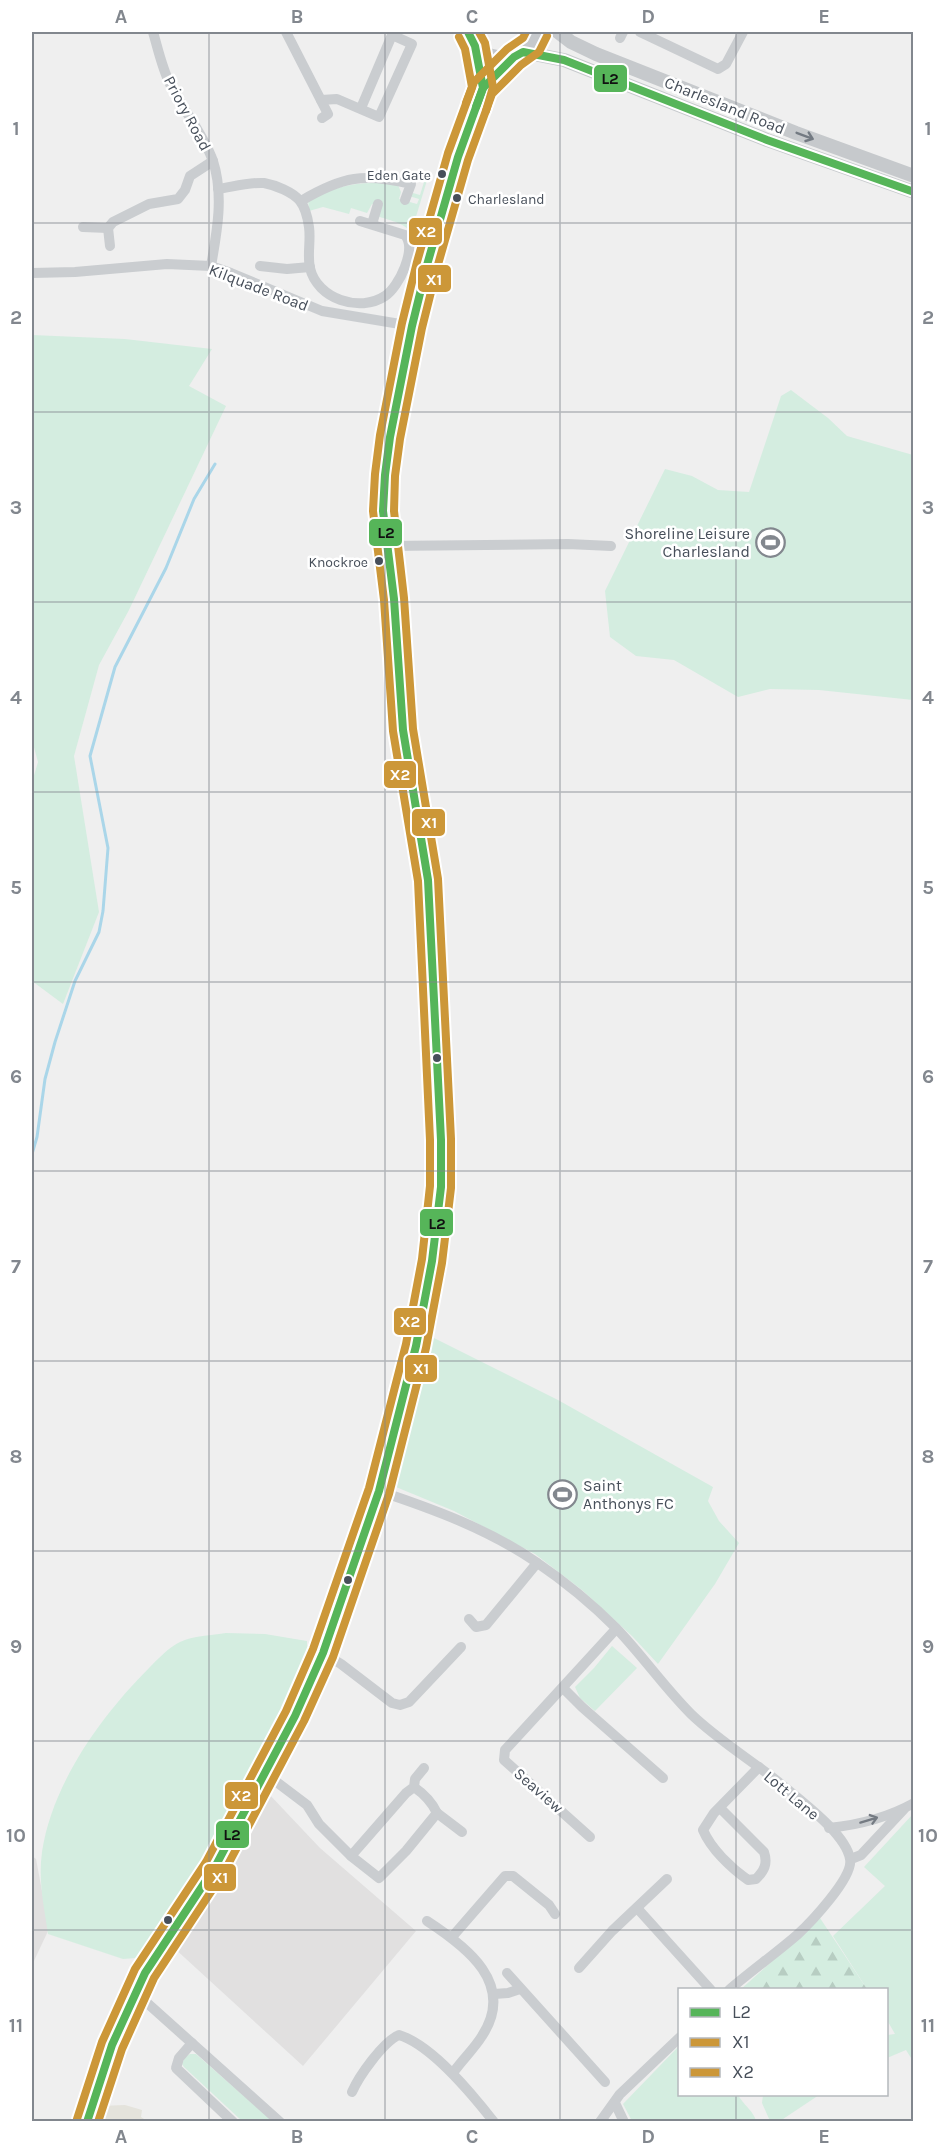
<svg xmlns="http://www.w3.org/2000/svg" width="945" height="2153" font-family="Karla,sans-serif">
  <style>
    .commercial { fill: #e4e3dc }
    .education { fill: #e1e0e0 }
    .grass { fill: #d4ede0 }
    .forest { fill: url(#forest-firs) }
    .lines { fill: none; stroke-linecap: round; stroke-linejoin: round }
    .stream { stroke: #aad6e9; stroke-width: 3 }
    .minor { stroke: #cacdd0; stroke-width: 10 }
    .major { stroke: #c6c9cc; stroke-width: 14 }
    .bus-1-casing { stroke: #fff; stroke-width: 12 }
    .bus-2-casing { stroke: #fff; stroke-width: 12 }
    .bus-3-casing { stroke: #fff; stroke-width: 12 }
    .bus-1 { stroke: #56b559; stroke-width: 8 }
    .bus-2 { stroke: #cc9738; stroke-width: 8 }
    .bus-3 { stroke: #cc9738; stroke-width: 8 }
    .oneway { stroke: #737a82 }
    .oneway2 { stroke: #757b83 }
    .grid { fill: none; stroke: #82878e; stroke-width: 1.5; stroke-opacity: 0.55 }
    .bus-dot { fill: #474f5a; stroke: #fff; stroke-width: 2 }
    .labels { text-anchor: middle; stroke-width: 5; stroke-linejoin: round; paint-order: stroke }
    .bus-label { font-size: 14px; fill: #474f5a; stroke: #fff; text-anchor: end }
    .street-label { font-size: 16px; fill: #474f5a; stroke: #fff }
    .poi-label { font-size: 16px; fill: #474f5a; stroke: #fff; text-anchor: end }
    .line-badge { stroke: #fff; stroke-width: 2 }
    .badge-label { font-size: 16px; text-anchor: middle; font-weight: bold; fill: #fff }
    .pale-badge-label { font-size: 16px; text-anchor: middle; font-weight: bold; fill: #111 }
    .neatline { fill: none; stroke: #82878e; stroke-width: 2 }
    .grid-label { font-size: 20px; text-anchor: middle; font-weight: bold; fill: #82878e }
  </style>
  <defs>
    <pattern id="forest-firs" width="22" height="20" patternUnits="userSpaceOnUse" patternTransform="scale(1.5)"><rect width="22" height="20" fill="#d4ede0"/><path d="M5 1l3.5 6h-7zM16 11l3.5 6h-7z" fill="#b7cdc2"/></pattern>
  </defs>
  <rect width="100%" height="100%" fill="#efefef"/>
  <path class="commercial" d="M 125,2105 L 142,2110 L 141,2117 L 147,2121 L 95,2121 L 100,2106 Z"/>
  <g class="education">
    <path d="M 268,1793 L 320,1848 L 416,1931 L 303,2066 L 173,1947 L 232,1858 Z"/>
    <path d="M 32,1856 L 36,1859 L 48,1923 L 48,1931 L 32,1965 Z"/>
  </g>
  <g class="grass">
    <path d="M 418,173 L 428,177 L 415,220 L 417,228 L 415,237 C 407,223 391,221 377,216 L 380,206 L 372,204 L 367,213 L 351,208 L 349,214 L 323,207 L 309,211 L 308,199 C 343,185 360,180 398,185 L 401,192 L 399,199 L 417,204 L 419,199 L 409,196 L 413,193 L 420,195 L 424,182 L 416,179 Z"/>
    <path d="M 32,335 L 125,339 L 212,349 L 189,386 L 226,406 L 129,610 L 99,665 L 74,756 L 99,912 L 63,1004 L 32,981 L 32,782 L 38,762 L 32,740 Z"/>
    <path d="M 791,390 L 828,418 L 847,436 L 913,455 L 913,700 L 819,690 L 770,689 L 738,697 L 674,660 L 636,656 L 610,637 L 605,591 L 665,469 L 692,476 L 718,490 L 749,492 L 781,396 Z"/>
    <path d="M 430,1336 L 558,1400 L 713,1487 L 708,1501 L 719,1521 L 739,1543 L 715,1584 L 658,1664 L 632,1636 L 582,1590 L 535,1554 L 454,1511 L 396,1487 L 393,1474 Z"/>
    <path d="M 226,1633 L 265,1634 L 307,1641 L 307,1645 L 311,1653 L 293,1709 L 205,1872 L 158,1934 L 136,1958 L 123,1959 L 48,1934 C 44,1907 38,1880 42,1852 C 52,1784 101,1716 149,1668 C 158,1659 169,1647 180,1642 C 192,1636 213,1635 226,1633 Z"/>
    <path d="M 612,1646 L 637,1668 L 595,1711 L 580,1698 L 575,1687 L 594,1668 Z"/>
    <path d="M 913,1814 L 913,2061 L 906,2050 L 887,2058 L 887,2035 L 895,2034 L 887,2020 L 886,1990 L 867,1989 L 833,1936 L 885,1886 L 864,1867 Z"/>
    <path d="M 679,2046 L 680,2094 L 738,2095 C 742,2103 755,2113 756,2121 L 632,2121 L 623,2104 Z"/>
    <path d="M 190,2054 L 196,2054 L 270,2119 L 269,2121 L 242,2121 L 184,2067 L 182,2064 L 185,2057 Z"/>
    <path d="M 763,2095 L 763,2094 L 819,2095 L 780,2121 L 770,2121 L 762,2103 Z"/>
  </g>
  <path class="forest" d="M 820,1918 L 867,1989 L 740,1990 Z"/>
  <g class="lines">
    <path class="stream" d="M 32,1154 L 37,1137 L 45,1079 L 55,1042 L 75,981 L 99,932 L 103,911 L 108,848 L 90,756 L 115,667 L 166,568 L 194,499 L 215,464"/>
    <g class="minor">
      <path d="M 153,32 C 158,49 162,68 170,84 C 183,110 203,133 213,161 C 224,195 217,232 211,266"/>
      <path d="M 286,32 L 328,114 L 322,118"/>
      <path d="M 640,32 L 718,69 L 726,64 L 743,32"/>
      <path d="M 620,38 L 623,32"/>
      <path d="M 321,100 L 337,99 L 379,117 L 412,44 L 392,35 L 361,108"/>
      <path d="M 218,189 C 232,187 249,182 264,183 C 275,185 293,192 300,201 C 305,207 308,220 309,227 C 311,241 307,255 310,268 C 317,299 360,313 385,296 C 399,287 417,249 405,235 L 360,221"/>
      <path d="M 301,201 C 343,176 364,173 411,184 L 405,200"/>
      <path d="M 372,224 L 378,204"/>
      <path d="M 83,227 L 108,228 L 113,222 L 149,204 L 178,199 L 185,190 L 190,176 L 213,161"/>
      <path d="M 108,228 L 110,246"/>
      <path d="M 260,266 L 287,269 L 310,267"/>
      <path d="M 32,273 L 75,272 L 167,264 L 211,266 L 231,273 L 322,311 L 412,326"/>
      <path d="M 387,546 L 568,544 L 611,546"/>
      <path d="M 379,1491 C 433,1509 488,1529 536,1562 C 564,1581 591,1603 616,1628 C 642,1655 664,1687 691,1714 C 720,1742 756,1763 787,1789 C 806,1805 846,1835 850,1859 C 854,1877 810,1923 797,1935 C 775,1954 751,1971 729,1990"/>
      <path d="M 469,1619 L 476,1627 L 486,1625 L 537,1563"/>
      <path d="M 323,1653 L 341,1664 L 392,1703 L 400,1705 L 409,1702 L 461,1647"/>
      <path d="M 563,1688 L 582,1707 L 663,1778"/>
      <path d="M 266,1774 L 307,1805 L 319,1824 L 351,1856"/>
      <path d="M 414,1787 C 424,1794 432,1802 437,1813 L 406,1851 L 379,1878 L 351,1856 L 406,1793 L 414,1787 L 415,1779 L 424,1768"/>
      <path d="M 720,1808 L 764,1852 C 768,1864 764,1871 756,1879 L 748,1880 C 731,1868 711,1849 703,1830 L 714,1813 L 759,1767"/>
      <path d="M 437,1813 L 462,1832"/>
      <path d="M 829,1828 C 857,1825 889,1817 914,1803"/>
      <path d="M 590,1837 L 504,1760 L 505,1750 L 616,1629"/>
      <path d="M 851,1859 L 861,1855 L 904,1809"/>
      <path d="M 637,1908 L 711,1990"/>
      <path d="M 427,1921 C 467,1947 516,1984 482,2036 C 474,2049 462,2060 453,2073"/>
      <path d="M 452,1937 L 505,1876 L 513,1876 L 549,1905 L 555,1914"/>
      <path d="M 579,1968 L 612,1931 L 667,1879"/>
      <path d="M 507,1973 L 605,2082"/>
      <path d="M 136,1993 L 280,2122"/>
      <path d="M 494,1994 L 508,1993 L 520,1989"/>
      <path d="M 192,2043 L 179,2058 L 176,2068 L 233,2122"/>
      <path d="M 352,2092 C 359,2076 383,2042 399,2035 C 432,2045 472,2094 494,2122"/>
      <path d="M 615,2103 L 624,2122"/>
      <path d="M 600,2122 L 620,2094 L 680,2037"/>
    </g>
    <g class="major">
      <path d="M 468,32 C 477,66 528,66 537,32"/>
      <path d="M 558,32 L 571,42 L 596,54 L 796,133 L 914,176"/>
      <path d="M 475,46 L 483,88"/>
      <path d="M 523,52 L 564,60 L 767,140 L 914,192"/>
      <path d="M 87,2122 L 112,2045 L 145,1973 L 215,1867 L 295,1716 L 323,1653 L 363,1540 L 379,1491 L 416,1346 L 432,1261 L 441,1187 L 441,1140 L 428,880 L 403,730 L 394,599 L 383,511 L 385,475 L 390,437 L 412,326 L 427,265 L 458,157 L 483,88 L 514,57"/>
    </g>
    <defs>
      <g id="bus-1">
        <path d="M 468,32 L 475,46 L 483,88 L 476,107"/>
        <path d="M 87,2122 L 112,2045 L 145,1973 L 215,1867 L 295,1716 L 323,1653 L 379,1491 L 416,1346 L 432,1261 L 441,1187 L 441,1140 L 428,880 L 403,730 L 394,599 L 383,511 L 385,475 L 390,437 L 412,326 L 427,265 L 458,157 L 483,88 L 514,57 L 523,52 L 564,60 L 767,140 L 914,192"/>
      </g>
      <g id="bus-2">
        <path d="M 459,37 L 465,49 L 472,87 L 466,103"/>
        <path d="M 98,2122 L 122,2049 L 154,1978 L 224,1872 L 304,1721 L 333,1657 L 389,1494 L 426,1348 L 442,1263 L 451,1188 L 451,1139 L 438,879 L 413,729 L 404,598 L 394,511 L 395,476 L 400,439 L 422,328 L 437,268 L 468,160 L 492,94 L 521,65 L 539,52 L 547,36"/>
      </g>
      <g id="bus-3">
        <path d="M 479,32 L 485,43 L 493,87 L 486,111"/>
        <path d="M 77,2119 L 102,2042 L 135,1969 L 206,1862 L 286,1711 L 313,1649 L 369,1488 L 406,1344 L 422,1259 L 430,1186 L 430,1140 L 418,881 L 393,731 L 384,600 L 373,511 L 375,474 L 380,435 L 402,323 L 417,262 L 448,153 L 474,82 L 507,49 L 523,38 L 526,32"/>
      </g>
    </defs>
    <use href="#bus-1" class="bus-1-casing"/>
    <use href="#bus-2" class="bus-2-casing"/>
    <use href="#bus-3" class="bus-3-casing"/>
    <use href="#bus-1" class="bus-1"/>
    <use href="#bus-2" class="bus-2"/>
    <use href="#bus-3" class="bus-3"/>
  </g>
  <defs><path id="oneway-shaft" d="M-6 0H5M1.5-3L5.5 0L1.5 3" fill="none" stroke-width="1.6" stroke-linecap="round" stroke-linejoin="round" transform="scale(1.5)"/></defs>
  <use class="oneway" href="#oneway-shaft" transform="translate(805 136) rotate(21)"/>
  <use class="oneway2" href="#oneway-shaft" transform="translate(869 1820) rotate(-17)"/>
  <path class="grid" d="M 209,32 L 209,2122M 385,32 L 385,2122M 560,32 L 560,2122M 736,32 L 736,1990M 32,223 L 914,223M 32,412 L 914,412M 32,602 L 914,602M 32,792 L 914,792M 32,982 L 914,982M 32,1171 L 914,1171M 32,1361 L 914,1361M 32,1551 L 914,1551M 32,1741 L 914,1741M 32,1930 L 914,1930M 736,2094 L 736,2122"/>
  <defs>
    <symbol id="stadium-ring" viewBox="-11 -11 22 22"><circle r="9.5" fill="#fff" stroke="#82878e" stroke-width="1.5"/><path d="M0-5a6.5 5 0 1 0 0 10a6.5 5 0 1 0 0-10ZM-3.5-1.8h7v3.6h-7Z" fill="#82878e"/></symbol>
  </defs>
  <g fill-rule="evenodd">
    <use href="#stadium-ring" x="754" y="526" width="33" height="33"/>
    <use href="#stadium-ring" x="546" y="1478" width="33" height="33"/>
  </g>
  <g class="bus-dot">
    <circle cx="442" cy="174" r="5"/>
    <circle cx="457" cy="198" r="5"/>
    <circle cx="379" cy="561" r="5"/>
    <circle cx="437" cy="1058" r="5"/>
    <circle cx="348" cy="1580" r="5"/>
    <circle cx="168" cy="1920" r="5"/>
  </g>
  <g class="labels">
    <g class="bus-label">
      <text x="431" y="180">Eden Gate</text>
      <text x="468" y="204" text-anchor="start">Charlesland</text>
      <text x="368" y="567">Knockroe</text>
    </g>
    <g class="street-label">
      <text transform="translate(725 105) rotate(22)" y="6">Charlesland Road</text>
      <text transform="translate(188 113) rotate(62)" y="6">Priory Road</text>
      <text transform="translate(259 287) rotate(21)" y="6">Kilquade Road</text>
      <text transform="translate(539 1790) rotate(41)" y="6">Seaview</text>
      <text transform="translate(792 1795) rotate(40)" y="6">Lott Lane</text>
    </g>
    <g class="poi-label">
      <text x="750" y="539">Shoreline Leisure<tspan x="750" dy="18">Charlesland</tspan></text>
      <text x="583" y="1491" text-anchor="start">Saint<tspan x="583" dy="18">Anthonys FC</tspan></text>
    </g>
  </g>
  <g class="line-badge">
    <rect x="593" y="64" width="35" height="29" rx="6" fill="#56b559"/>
    <rect x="408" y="217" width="35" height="29" rx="6" fill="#cc9738"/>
    <rect x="417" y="264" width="35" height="29" rx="6" fill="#cc9738"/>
    <rect x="368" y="518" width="35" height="29" rx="6" fill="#56b559"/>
    <rect x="383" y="760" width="34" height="29" rx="6" fill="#cc9738"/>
    <rect x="411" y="808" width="35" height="29" rx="6" fill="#cc9738"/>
    <rect x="419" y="1208" width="35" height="29" rx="6" fill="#56b559"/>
    <rect x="393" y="1307" width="34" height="29" rx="6" fill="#cc9738"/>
    <rect x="404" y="1354" width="34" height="29" rx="6" fill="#cc9738"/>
    <rect x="224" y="1781" width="35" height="29" rx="6" fill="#cc9738"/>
    <rect x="215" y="1820" width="35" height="29" rx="6" fill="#56b559"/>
    <rect x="203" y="1863" width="34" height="29" rx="6" fill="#cc9738"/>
  </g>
  <g class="badge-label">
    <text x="426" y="237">X2</text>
    <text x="434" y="285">X1</text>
    <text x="400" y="780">X2</text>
    <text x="429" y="828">X1</text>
    <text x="410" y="1327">X2</text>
    <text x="421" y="1374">X1</text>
    <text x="241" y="1801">X2</text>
    <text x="220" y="1883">X1</text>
  </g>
  <g class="pale-badge-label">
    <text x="610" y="84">L2</text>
    <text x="386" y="538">L2</text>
    <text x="437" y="1229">L2</text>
    <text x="232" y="1840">L2</text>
  </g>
  <rect width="945" height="2153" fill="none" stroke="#ffffff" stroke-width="66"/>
  <rect x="678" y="1988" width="210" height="108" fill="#ffffff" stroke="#b5b9bd" stroke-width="1.5"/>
  <rect x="690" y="2008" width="30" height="9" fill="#56b559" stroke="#b5b9bd" stroke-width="1.5"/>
  <text x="732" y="2018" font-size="18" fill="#474f5a">L2</text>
  <rect x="690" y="2038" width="30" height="9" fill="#cc9738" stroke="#b5b9bd" stroke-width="1.5"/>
  <text x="732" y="2048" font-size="18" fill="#474f5a">X1</text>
  <rect x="690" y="2068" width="30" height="9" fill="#cc9738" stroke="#b5b9bd" stroke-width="1.5"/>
  <text x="732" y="2078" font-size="18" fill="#474f5a">X2</text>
  <rect x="33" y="33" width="879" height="2087" class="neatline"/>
  <g class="grid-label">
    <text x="121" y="23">A</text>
    <text x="297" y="23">B</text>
    <text x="472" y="23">C</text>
    <text x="648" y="23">D</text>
    <text x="824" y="23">E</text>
    <text x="16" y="135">1</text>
    <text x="928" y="135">1</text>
    <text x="16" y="324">2</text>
    <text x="928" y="324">2</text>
    <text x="16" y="514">3</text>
    <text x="928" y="514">3</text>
    <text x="16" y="704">4</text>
    <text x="928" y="704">4</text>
    <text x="16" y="894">5</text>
    <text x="928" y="894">5</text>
    <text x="16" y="1083">6</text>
    <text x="928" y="1083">6</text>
    <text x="16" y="1273">7</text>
    <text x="928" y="1273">7</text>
    <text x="16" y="1463">8</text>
    <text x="928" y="1463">8</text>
    <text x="16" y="1653">9</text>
    <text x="928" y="1653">9</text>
    <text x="16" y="1842">10</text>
    <text x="928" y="1842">10</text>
    <text x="16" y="2032">11</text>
    <text x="928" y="2032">11</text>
    <text x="121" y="2143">A</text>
    <text x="297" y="2143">B</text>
    <text x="472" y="2143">C</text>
    <text x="648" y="2143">D</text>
    <text x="824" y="2143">E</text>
  </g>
</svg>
